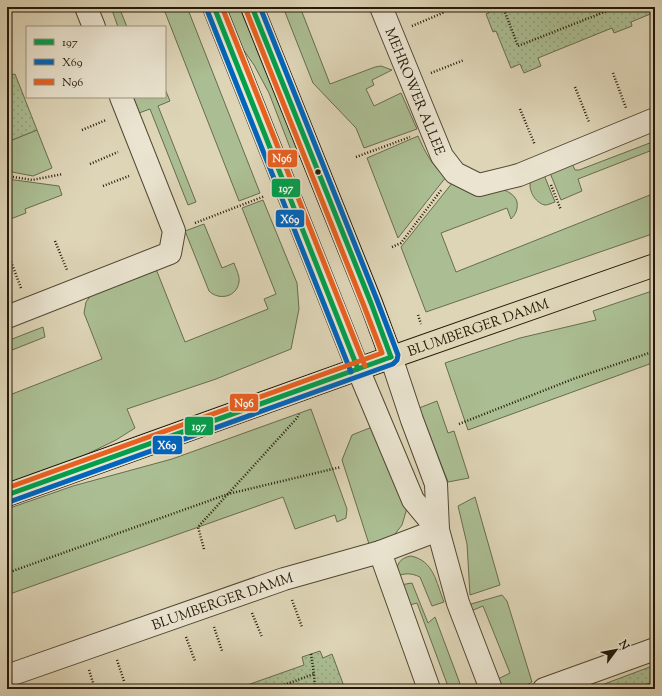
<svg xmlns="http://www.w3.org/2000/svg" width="662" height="696" font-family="'Sorts Mill Goudy',serif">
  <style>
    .grass { fill: #abbe93; stroke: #686c4e }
    .park { fill: url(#park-dots); stroke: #686c4e }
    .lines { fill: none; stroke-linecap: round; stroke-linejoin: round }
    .minor-casing { stroke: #524834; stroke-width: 24 }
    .major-casing { stroke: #241909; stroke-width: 24 }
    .path { stroke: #241909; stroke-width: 2.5; stroke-dasharray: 1 2; stroke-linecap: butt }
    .minor { stroke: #eae4d0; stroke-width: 22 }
    .major { stroke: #ded5b7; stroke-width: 22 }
    .bus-1-casing { stroke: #eae4d0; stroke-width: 8 }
    .bus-2-casing { stroke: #eae4d0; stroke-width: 8 }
    .bus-3-casing { stroke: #eae4d0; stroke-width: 8 }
    .bus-1 { stroke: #029f4d; stroke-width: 5 }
    .bus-2 { stroke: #0065bd; stroke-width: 5 }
    .bus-3 { stroke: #e86121; stroke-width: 5 }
    .bus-dot { fill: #241909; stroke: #eae4d0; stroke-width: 1.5 }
    .labels { text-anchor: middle; stroke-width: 3; stroke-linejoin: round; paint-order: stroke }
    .street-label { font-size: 14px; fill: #241909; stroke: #eae4d0 }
    .line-badge { stroke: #eae4d0; stroke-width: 1.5 }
    .badge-label { font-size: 11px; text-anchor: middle; font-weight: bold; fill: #fff }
  </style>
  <defs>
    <pattern id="park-dots" width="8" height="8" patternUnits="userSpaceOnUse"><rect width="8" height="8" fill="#abbe93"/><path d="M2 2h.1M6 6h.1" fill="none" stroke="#93a37d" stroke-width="1.8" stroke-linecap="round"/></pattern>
  </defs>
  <rect width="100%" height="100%" fill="#ded5b7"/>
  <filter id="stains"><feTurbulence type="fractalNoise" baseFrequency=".005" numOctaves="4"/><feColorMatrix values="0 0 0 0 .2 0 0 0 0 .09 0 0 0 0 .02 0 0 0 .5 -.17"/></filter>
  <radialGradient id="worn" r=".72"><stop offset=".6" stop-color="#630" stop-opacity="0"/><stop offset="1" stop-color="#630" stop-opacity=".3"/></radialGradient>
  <g class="grass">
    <path d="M 111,7 L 119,7 L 127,27 L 118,27 Z"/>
    <path d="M 163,7 L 187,7 L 260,193 L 239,201 Z"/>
    <path d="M 224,7 L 243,7 L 301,156 L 294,158 L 269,93 L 254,65 L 240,45 Z"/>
    <path d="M 283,7 L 300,7 L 330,84 L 375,67 L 381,66 L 392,70 L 372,80 L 374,85 L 366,89 L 374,106 L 401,93 L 417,129 L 364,148 L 356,128 L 313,83 Z"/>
    <path d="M 165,89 L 170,101 L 158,106 L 196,202 L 188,205 L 150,109 L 139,113 L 133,97 L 165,97 Z"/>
    <path d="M 37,130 L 52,168 L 33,176 L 12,172 L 7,168 L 7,142 Z"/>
    <path d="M 418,136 C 425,152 432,166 446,177 L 398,238 L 367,158 Z"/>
    <path d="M 655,141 L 655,149 L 578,179 L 582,191 L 561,200 L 548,168 L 570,159 L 575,170 L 579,170 Z"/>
    <path d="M 542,170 L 555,202 C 552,203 548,205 545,205 C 535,203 526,188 532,178 C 534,175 539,173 542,170 Z"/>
    <path d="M 7,179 L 59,186 L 62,195 L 25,209 L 26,213 L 8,220 Z"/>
    <path d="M 453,182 C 469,184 513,184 517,202 C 518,209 516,214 511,219 L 507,208 L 441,233 L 456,272 L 655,193 L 655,233 L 426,312 L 401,247 Z"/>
    <path d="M 263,200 L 297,283 L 299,309 L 291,349 L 216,379 L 127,409 L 135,428 L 116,440 L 81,457 L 7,484 L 7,396 L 102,359 L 84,313 L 86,302 L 91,295 L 156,269 L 185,342 L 268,309 L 264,299 L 276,294 L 242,208 Z"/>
    <path d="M 204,224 L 222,268 L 234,263 C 236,269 240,276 239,282 C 237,297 219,301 209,291 L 185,231 Z"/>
    <path d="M 655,290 L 655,362 L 468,430 L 445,363 L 520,338 L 596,320 L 593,311 Z"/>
    <path d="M 43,327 L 45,337 L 7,352 L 7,341 Z"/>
    <path d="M 437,401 L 448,433 L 454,431 L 469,478 L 448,482 L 419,408 Z"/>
    <path d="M 311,409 L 347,509 L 346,518 L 337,522 L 335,515 L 295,529 L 283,497 L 7,595 L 7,509 L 73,486 L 172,459 Z"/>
    <path d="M 372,427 L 407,508 L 402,525 L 395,534 L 387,539 L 369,544 L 342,460 L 352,435 Z"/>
    <path d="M 475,497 L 500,585 L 470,595 L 467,544 L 458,506 Z"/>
    <path d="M 411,556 C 434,561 436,582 444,602 L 432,606 L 420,577 C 411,573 406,573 397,576 C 396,565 399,558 411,556 Z"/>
    <path d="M 412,583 L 428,623 L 435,617 L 462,689 L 449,689 L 417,603 L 406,606 L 400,585 Z"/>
    <path d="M 502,595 L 507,601 L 532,682 C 522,689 512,690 501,687 L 498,679 L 510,673 L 483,606 L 471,611 L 471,604 Z"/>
  </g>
  <g class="park">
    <path d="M 487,7 L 655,7 L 655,12 L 631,22 L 632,26 L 614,33 L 612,28 L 538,58 L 541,66 L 524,73 L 520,64 L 511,68 L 496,31 L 493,32 L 486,14 L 489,13 Z"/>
    <path d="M 7,65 L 11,75 L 15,74 L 37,130 L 7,142 Z"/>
    <path d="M 320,651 L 323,658 L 332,654 L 345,689 L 236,689 L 304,665 L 302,657 Z"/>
    <path d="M 655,665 L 655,681 L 634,689 L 591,689 Z"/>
  </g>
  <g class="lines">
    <defs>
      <g id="minor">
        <path d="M 86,7 L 94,27"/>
        <path id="s1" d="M 381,7 L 442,156 L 455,173 L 479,185 L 519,175 L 655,119"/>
        <path d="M 7,317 L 170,253 L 174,231 L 121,97"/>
        <path d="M 391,357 L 412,420 L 436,484 L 438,530 L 458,603 L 491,689"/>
        <path d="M 358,369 L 413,500 L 438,530"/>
        <path d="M 380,552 L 429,689"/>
        <path id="s2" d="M 7,676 L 284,579 L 380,552 L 438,530"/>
        <path d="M 544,689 L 655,649"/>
      </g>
      <g id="major">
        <path d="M 214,7 L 358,369"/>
        <path d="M 252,7 L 371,303 L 391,357"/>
        <path id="s3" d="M 7,495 L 358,369 L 655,265"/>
      </g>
    </defs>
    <use href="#minor" class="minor-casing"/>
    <use href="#major" class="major-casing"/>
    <g class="path">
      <path d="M 503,7 L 518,46 L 617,7"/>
      <path d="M 412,26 L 445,12"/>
      <path d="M 431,73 L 464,60"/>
      <path d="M 613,73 L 626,108"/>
      <path d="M 575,87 L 589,122"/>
      <path d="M 520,109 L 535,145"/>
      <path d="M 82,130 L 106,120"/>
      <path d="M 356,157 L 410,137"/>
      <path d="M 90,164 L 118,152"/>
      <path d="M 7,176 L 32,180 L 63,174"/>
      <path d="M 551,185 L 561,210"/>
      <path d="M 103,186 L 129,176"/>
      <path d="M 195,223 L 265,196"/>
      <path d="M 55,241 L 67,270"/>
      <path d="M 392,247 L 401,243 L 442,189"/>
      <path d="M 10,259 L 21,288"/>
      <path d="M 418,315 L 421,324"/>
      <path d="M 459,424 L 573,379 L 655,351"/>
      <path d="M 204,549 L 198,527 L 297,418 L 299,414"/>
      <path d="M 7,573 L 228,494 L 341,467"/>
      <path d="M 292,600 L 302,627"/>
      <path d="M 252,613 L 262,637"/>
      <path d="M 214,627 L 222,651"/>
      <path d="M 186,637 L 195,661"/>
      <path d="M 311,654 L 314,674 L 315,689"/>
      <path d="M 117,660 L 124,681"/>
      <path d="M 89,670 L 95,689"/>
      <path d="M 273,689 L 314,674"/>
    </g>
    <use href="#minor" class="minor"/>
    <use href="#major" class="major"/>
    <defs>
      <g id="bus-1">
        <path d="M 214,7 L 358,369"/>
        <path d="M 252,7 L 371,303 L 391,357"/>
        <path d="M 7,495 L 391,357"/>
      </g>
      <g id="bus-2">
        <path d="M 207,10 L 351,372"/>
        <path d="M 9,502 L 393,364 L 397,360 L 398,355 L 377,300 L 260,7"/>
      </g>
      <g id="bus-3">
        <path d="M 222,7 L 365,366"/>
        <path d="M 7,488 L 382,353 L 364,306 L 246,10"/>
      </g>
    </defs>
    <use href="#bus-1" class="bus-1-casing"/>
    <use href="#bus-2" class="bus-2-casing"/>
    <use href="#bus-3" class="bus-3-casing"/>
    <use href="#bus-1" class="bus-1"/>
    <use href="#bus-2" class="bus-2"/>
    <use href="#bus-3" class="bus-3"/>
  </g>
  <circle class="bus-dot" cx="318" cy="172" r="3.5"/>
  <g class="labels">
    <g class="street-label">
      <text dy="5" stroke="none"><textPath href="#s1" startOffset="91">MEHROWER ALLEE</textPath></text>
      <text dy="5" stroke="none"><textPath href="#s3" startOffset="500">BLUMBERGER DAMM</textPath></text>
      <text dy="5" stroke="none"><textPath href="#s2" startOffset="228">BLUMBERGER DAMM</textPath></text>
    </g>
  </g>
  <g class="line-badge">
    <rect x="267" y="149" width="31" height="19" rx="4" fill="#e86121"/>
    <rect x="271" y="178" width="30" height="20" rx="4" fill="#029f4d"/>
    <rect x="275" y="209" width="30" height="19" rx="4" fill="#0065bd"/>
    <rect x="229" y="393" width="30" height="19" rx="4" fill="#e86121"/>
    <rect x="184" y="416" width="30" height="20" rx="4" fill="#029f4d"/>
    <rect x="152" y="435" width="31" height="20" rx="4" fill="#0065bd"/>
  </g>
  <g class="badge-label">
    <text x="282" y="162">N96</text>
    <text x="286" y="192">197</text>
    <text x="290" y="223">X69</text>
    <text x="244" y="407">N96</text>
    <text x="199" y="430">197</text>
    <text x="167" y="449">X69</text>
  </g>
  <rect width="662" height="696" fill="none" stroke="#ded5b7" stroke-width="24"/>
  <rect x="8" y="8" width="646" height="680" fill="none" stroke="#241909" stroke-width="2"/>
  <rect x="12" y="12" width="638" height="672" fill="none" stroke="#241909"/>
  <rect x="26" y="26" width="140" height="72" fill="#eae4d0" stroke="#9b9380"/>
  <rect x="34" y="39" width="20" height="6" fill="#029f4d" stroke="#9b9380"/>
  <text x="62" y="46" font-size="12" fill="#241909">197</text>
  <rect x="34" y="59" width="20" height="6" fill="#0065bd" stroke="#9b9380"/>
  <text x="62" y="66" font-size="12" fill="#241909">X69</text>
  <rect x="34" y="79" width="20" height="6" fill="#e86121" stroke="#9b9380"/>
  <text x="62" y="86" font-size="12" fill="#241909">N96</text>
  <g transform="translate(616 650) rotate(58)" stroke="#eae4d0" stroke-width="3" paint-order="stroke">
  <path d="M0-3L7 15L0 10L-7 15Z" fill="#241909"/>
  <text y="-6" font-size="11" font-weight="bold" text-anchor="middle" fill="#241909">N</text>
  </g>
  <rect width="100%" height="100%" filter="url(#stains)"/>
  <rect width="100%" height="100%" fill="url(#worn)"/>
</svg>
